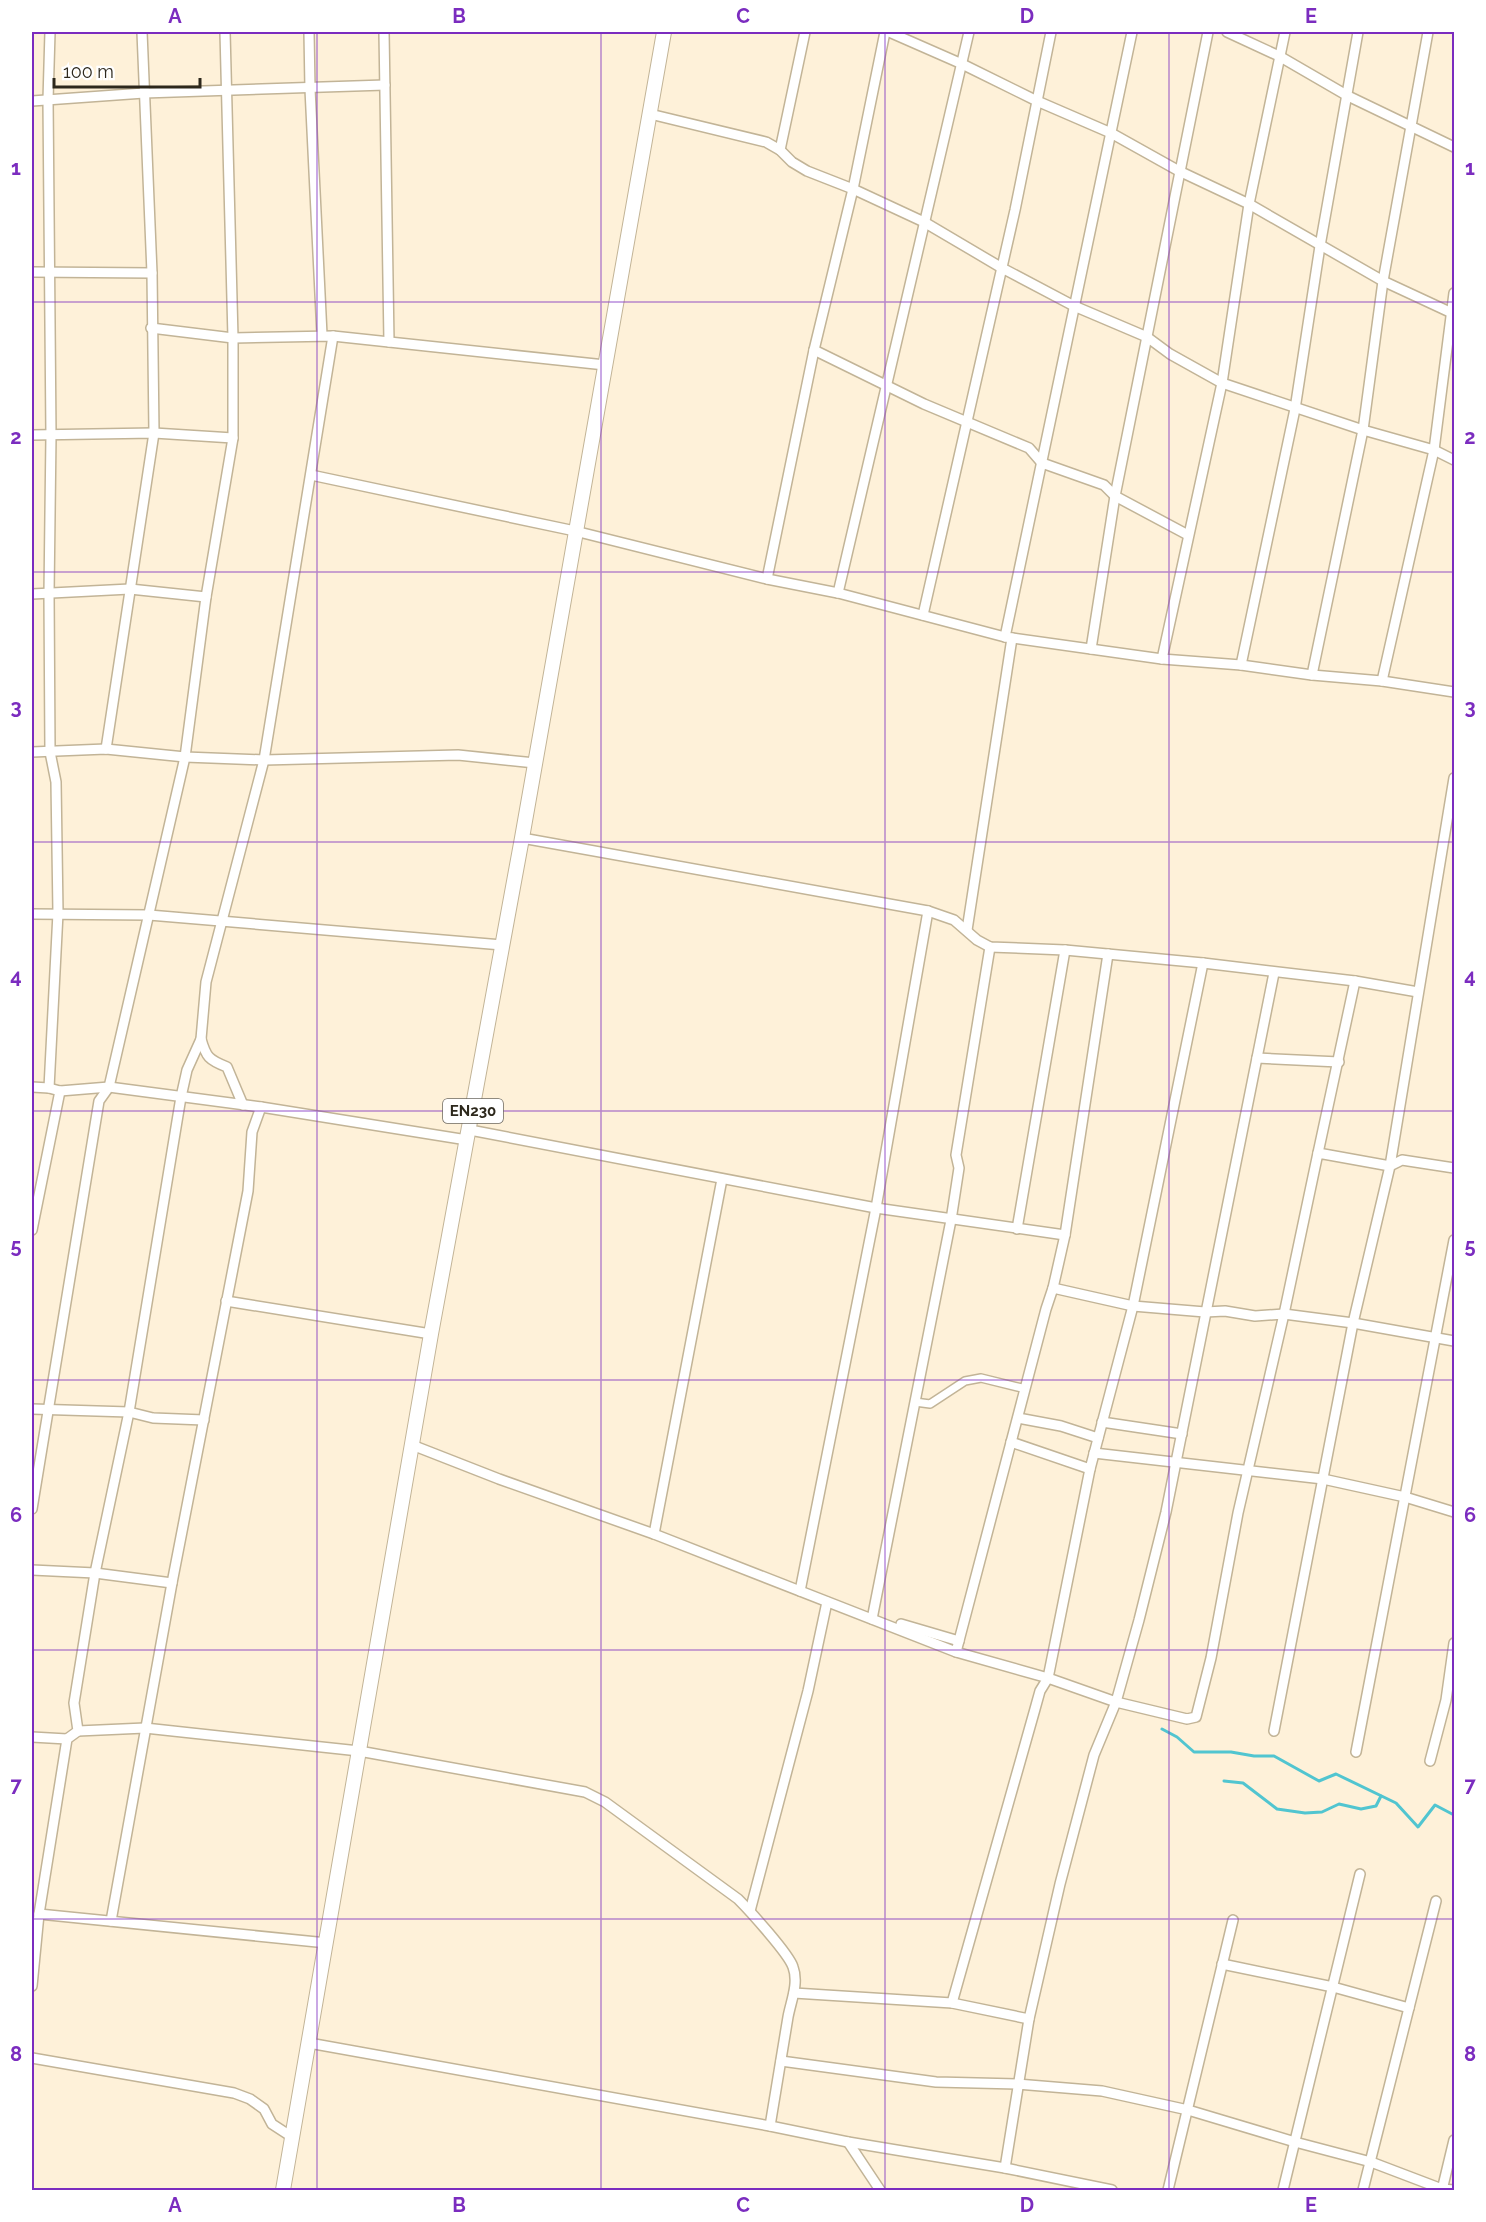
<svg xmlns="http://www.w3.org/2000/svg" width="1486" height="2222" font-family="Raleway,sans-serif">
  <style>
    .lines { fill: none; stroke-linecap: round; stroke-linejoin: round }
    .stream { stroke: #51c5d0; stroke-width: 3 }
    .pedestrian-casing { stroke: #c2b497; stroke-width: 10 }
    .minor-casing { stroke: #c2b497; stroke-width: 12 }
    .primary-casing { stroke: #c2b497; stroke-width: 16 }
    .pedestrian { stroke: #fff; stroke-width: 7 }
    .minor { stroke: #fff; stroke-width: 9 }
    .primary { stroke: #fff; stroke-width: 14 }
    .grid { fill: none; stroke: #7b2cbf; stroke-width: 1.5; stroke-opacity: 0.55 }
    .labels { text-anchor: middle; stroke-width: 6; stroke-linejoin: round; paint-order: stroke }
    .shield { fill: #fff; stroke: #6c6860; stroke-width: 1.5 }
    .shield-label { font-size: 15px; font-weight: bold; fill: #2d281c }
    .neatline { fill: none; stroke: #7b2cbf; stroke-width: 2 }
    .grid-label { font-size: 20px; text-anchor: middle; font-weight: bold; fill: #7b2cbf }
  </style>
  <rect width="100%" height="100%" fill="#fef1d9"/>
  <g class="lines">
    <g class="stream">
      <path d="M 1162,1729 L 1177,1737 L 1194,1752 L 1231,1752 L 1254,1756 L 1274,1756 L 1319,1781 L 1336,1774 L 1396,1803 L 1418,1827 L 1435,1805 L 1454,1815"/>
      <path d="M 1224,1781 L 1243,1783 L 1277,1809 L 1305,1813 L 1322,1812 L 1339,1804 L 1361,1809 L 1376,1806 L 1381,1796"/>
    </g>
    <defs>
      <path id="pedestrian" d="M 915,1402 L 930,1404 L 965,1381 L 981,1378 L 1022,1388"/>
      <g id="minor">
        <path d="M 309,32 L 310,89 L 322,335"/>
        <path d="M 384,32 L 389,342"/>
        <path d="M 889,32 L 962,64 L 1037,101 L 1111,133 L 1179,171 L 1249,204 L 1383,281 L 1454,314"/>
        <path d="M 1227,32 L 1279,56 L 1348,96 L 1454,147"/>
        <path d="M 32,101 L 144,93 L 385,85"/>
        <path d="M 650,114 L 766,142 L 780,150 L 792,162 L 807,171 L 853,189 L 924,222 L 1002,268 L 1074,306 L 1147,337 L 1170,354 L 1222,383 L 1363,430 L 1434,450 L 1454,460"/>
        <path d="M 780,150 L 805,32"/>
        <path d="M 32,272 L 152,273"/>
        <path d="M 151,328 L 233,338 L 333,336 L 605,365"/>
        <path d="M 814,350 L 924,404 L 1029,448 L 1042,463 L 1104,485 L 1115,496 L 1188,535"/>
        <path d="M 32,435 L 154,433 L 233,438"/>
        <path d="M 311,475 L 575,531 L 767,579 L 838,593 L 1005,637 L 1162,659 L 1241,665 L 1312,675 L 1382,681 L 1454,692"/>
        <path d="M 767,579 L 814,350 L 853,189 L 885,32"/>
        <path d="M 838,593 L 969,32"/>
        <path d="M 32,594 L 130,589 L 206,597"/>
        <path d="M 923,615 L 1015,210 L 1051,32"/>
        <path d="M 1005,637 L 1132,32"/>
        <path d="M 1091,649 L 1115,496 L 1208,32"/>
        <path d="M 1162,659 L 1222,383 L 1249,204 L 1285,32"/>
        <path d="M 1241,665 L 1295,409 L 1320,246 L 1358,32"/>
        <path d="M 1312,675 L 1363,430 L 1383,281 L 1428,32"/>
        <path d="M 1382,681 L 1434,450 L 1454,293"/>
        <path d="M 106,749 L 154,433 L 152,273 L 142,32"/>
        <path d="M 32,752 L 106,749 L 185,757 L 264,760 L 458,755 L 535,763"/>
        <path d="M 522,838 L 928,911 L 954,920 L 977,940 L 990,947 L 1065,950 L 1203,963 L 1355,981 L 1418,992"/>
        <path d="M 32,914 L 149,915 L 502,945"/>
        <path d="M 967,930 L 1012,638"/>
        <path d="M 201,1039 C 206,1057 209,1060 227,1067 L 243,1105"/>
        <path d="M 1257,1058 L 1339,1062"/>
        <path d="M 32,1087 L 49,1088 L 60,1091 L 109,1087 L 261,1107 L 467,1140"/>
        <path d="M 49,1088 L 58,913 L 56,782 L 50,752 L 49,594 L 51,435 L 48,100 L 50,32"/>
        <path d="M 470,1130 L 876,1208 L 1065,1235"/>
        <path d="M 1318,1153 L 1355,981"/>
        <path d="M 1017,1229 L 1065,950"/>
        <path d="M 32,1230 L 60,1091"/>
        <path d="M 1053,1288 L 1133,1306 L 1205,1312 L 1225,1311 L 1255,1316 L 1284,1314 L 1353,1323 L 1454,1341"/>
        <path d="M 226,1301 L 431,1334"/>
        <path d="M 32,1409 L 129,1412 L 153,1418 L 204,1420"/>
        <path d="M 1018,1418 L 1061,1426 L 1098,1438"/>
        <path d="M 1102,1422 L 1182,1434"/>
        <path d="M 1011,1442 L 1090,1469"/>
        <path d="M 412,1445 L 499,1479 L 654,1534 L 956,1652 L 1048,1678 L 1116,1702 L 1187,1719 L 1196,1717 L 1211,1658 L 1238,1513 L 1284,1314 L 1318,1153 L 1390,1166 L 1454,778"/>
        <path d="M 1094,1453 L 1323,1479 L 1405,1497 L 1454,1512"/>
        <path d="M 32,1509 L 99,1101 L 109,1087 L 185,757 L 206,597 L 233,438 L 233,338 L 225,32"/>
        <path d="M 654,1534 L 722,1179"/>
        <path d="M 32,1570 L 95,1573 L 172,1583"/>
        <path d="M 800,1591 L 876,1208 L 928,911"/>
        <path d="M 872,1619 L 951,1220 L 959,1168 L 956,1155 L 990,947"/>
        <path d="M 901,1624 L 959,1641"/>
        <path d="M 956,1652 L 1046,1309 L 1053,1288 L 1065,1235 L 1108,954"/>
        <path d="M 78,1731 L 145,1728 L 359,1751 L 585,1792 L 605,1802 L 738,1899 C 749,1910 789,1954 793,1967 C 799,1983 791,2001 788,2017 C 782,2053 776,2090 770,2126"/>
        <path d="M 1274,1731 L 1353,1323 L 1390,1166 L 1402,1160 L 1454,1168"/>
        <path d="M 32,1737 L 67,1739"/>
        <path d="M 1356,1752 L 1454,1240"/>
        <path d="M 1430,1761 L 1446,1700 L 1454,1643"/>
        <path d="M 750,1911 L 808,1691 L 827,1602"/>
        <path d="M 39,1914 L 327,1943"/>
        <path d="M 111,1921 L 172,1583 L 248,1191 L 252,1132 L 261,1107"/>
        <path d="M 1222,1964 L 1333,1987 L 1409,2008"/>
        <path d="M 32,1986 L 39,1914 L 67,1739 L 78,1731 L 74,1703 L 95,1573 L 129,1412 L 181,1097 L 187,1070 L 201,1039 L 206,982 L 264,760 L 333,336"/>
        <path d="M 794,1993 L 952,2003 L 1029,2019"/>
        <path d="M 952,2003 L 1035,1709 L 1040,1691 L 1048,1678 L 1090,1469 L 1133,1306 L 1203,963"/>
        <path d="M 309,2043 L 770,2126 L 848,2142 L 1005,2168 L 1112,2190"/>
        <path d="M 32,2058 L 234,2093 L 250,2099 L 264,2109 L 272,2124 L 292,2137"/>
        <path d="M 781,2061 L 936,2082 L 1017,2084 L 1102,2091 L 1188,2110 L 1295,2142 L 1371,2162 L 1442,2189 L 1454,2190"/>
        <path d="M 848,2142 L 880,2190"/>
        <path d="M 1005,2168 L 1029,2019 L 1060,1884 L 1094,1755 L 1116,1702 L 1139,1620 L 1166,1512 L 1274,973"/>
        <path d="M 1168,2190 L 1233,1920"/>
        <path d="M 1283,2190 L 1360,1874"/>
        <path d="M 1363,2190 L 1436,1901"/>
        <path d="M 1442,2190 L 1454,2140"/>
      </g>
      <path id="primary" d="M 283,2190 L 431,1334 L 522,838 L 664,32"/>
    </defs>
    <use href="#pedestrian" class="pedestrian-casing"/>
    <use href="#minor" class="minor-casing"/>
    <use href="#primary" class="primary-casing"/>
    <use href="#pedestrian" class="pedestrian"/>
    <use href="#minor" class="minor"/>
    <use href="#primary" class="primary"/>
  </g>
  <path class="grid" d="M 317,32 L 317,2190M 601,32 L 601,2190M 885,32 L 885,2190M 1169,32 L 1169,2190M 32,302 L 1454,302M 32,572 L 1454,572M 32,842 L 1454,842M 32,1111 L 1454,1111M 32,1380 L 1454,1380M 32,1650 L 1454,1650M 32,1919 L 1454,1919"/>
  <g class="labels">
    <rect class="shield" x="443" y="1099" width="60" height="24" rx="4.5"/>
    <g class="shield-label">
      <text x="473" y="1116">EN230</text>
    </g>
  </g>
  <rect width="1486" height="2222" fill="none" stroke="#ffffff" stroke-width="66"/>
  <path d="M54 78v9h146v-9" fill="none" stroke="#2d281c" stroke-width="3"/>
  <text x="63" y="78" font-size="18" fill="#2d281c" stroke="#ffffff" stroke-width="4.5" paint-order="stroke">100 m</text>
  <rect x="33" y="33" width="1420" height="2156" class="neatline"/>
  <g class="grid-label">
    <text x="175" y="23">A</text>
    <text x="459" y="23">B</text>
    <text x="743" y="23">C</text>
    <text x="1027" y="23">D</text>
    <text x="1311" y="23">E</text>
    <text x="16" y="175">1</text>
    <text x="1470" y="175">1</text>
    <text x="16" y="444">2</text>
    <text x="1470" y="444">2</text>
    <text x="16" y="714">3</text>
    <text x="1470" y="714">3</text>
    <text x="16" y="983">4</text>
    <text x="1470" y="983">4</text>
    <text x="16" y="1253">5</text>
    <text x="1470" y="1253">5</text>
    <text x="16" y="1522">6</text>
    <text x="1470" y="1522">6</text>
    <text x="16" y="1792">7</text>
    <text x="1470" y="1792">7</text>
    <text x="16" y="2061">8</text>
    <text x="1470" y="2061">8</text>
    <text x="175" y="2212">A</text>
    <text x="459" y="2212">B</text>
    <text x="743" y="2212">C</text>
    <text x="1027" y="2212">D</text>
    <text x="1311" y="2212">E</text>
  </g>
</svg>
